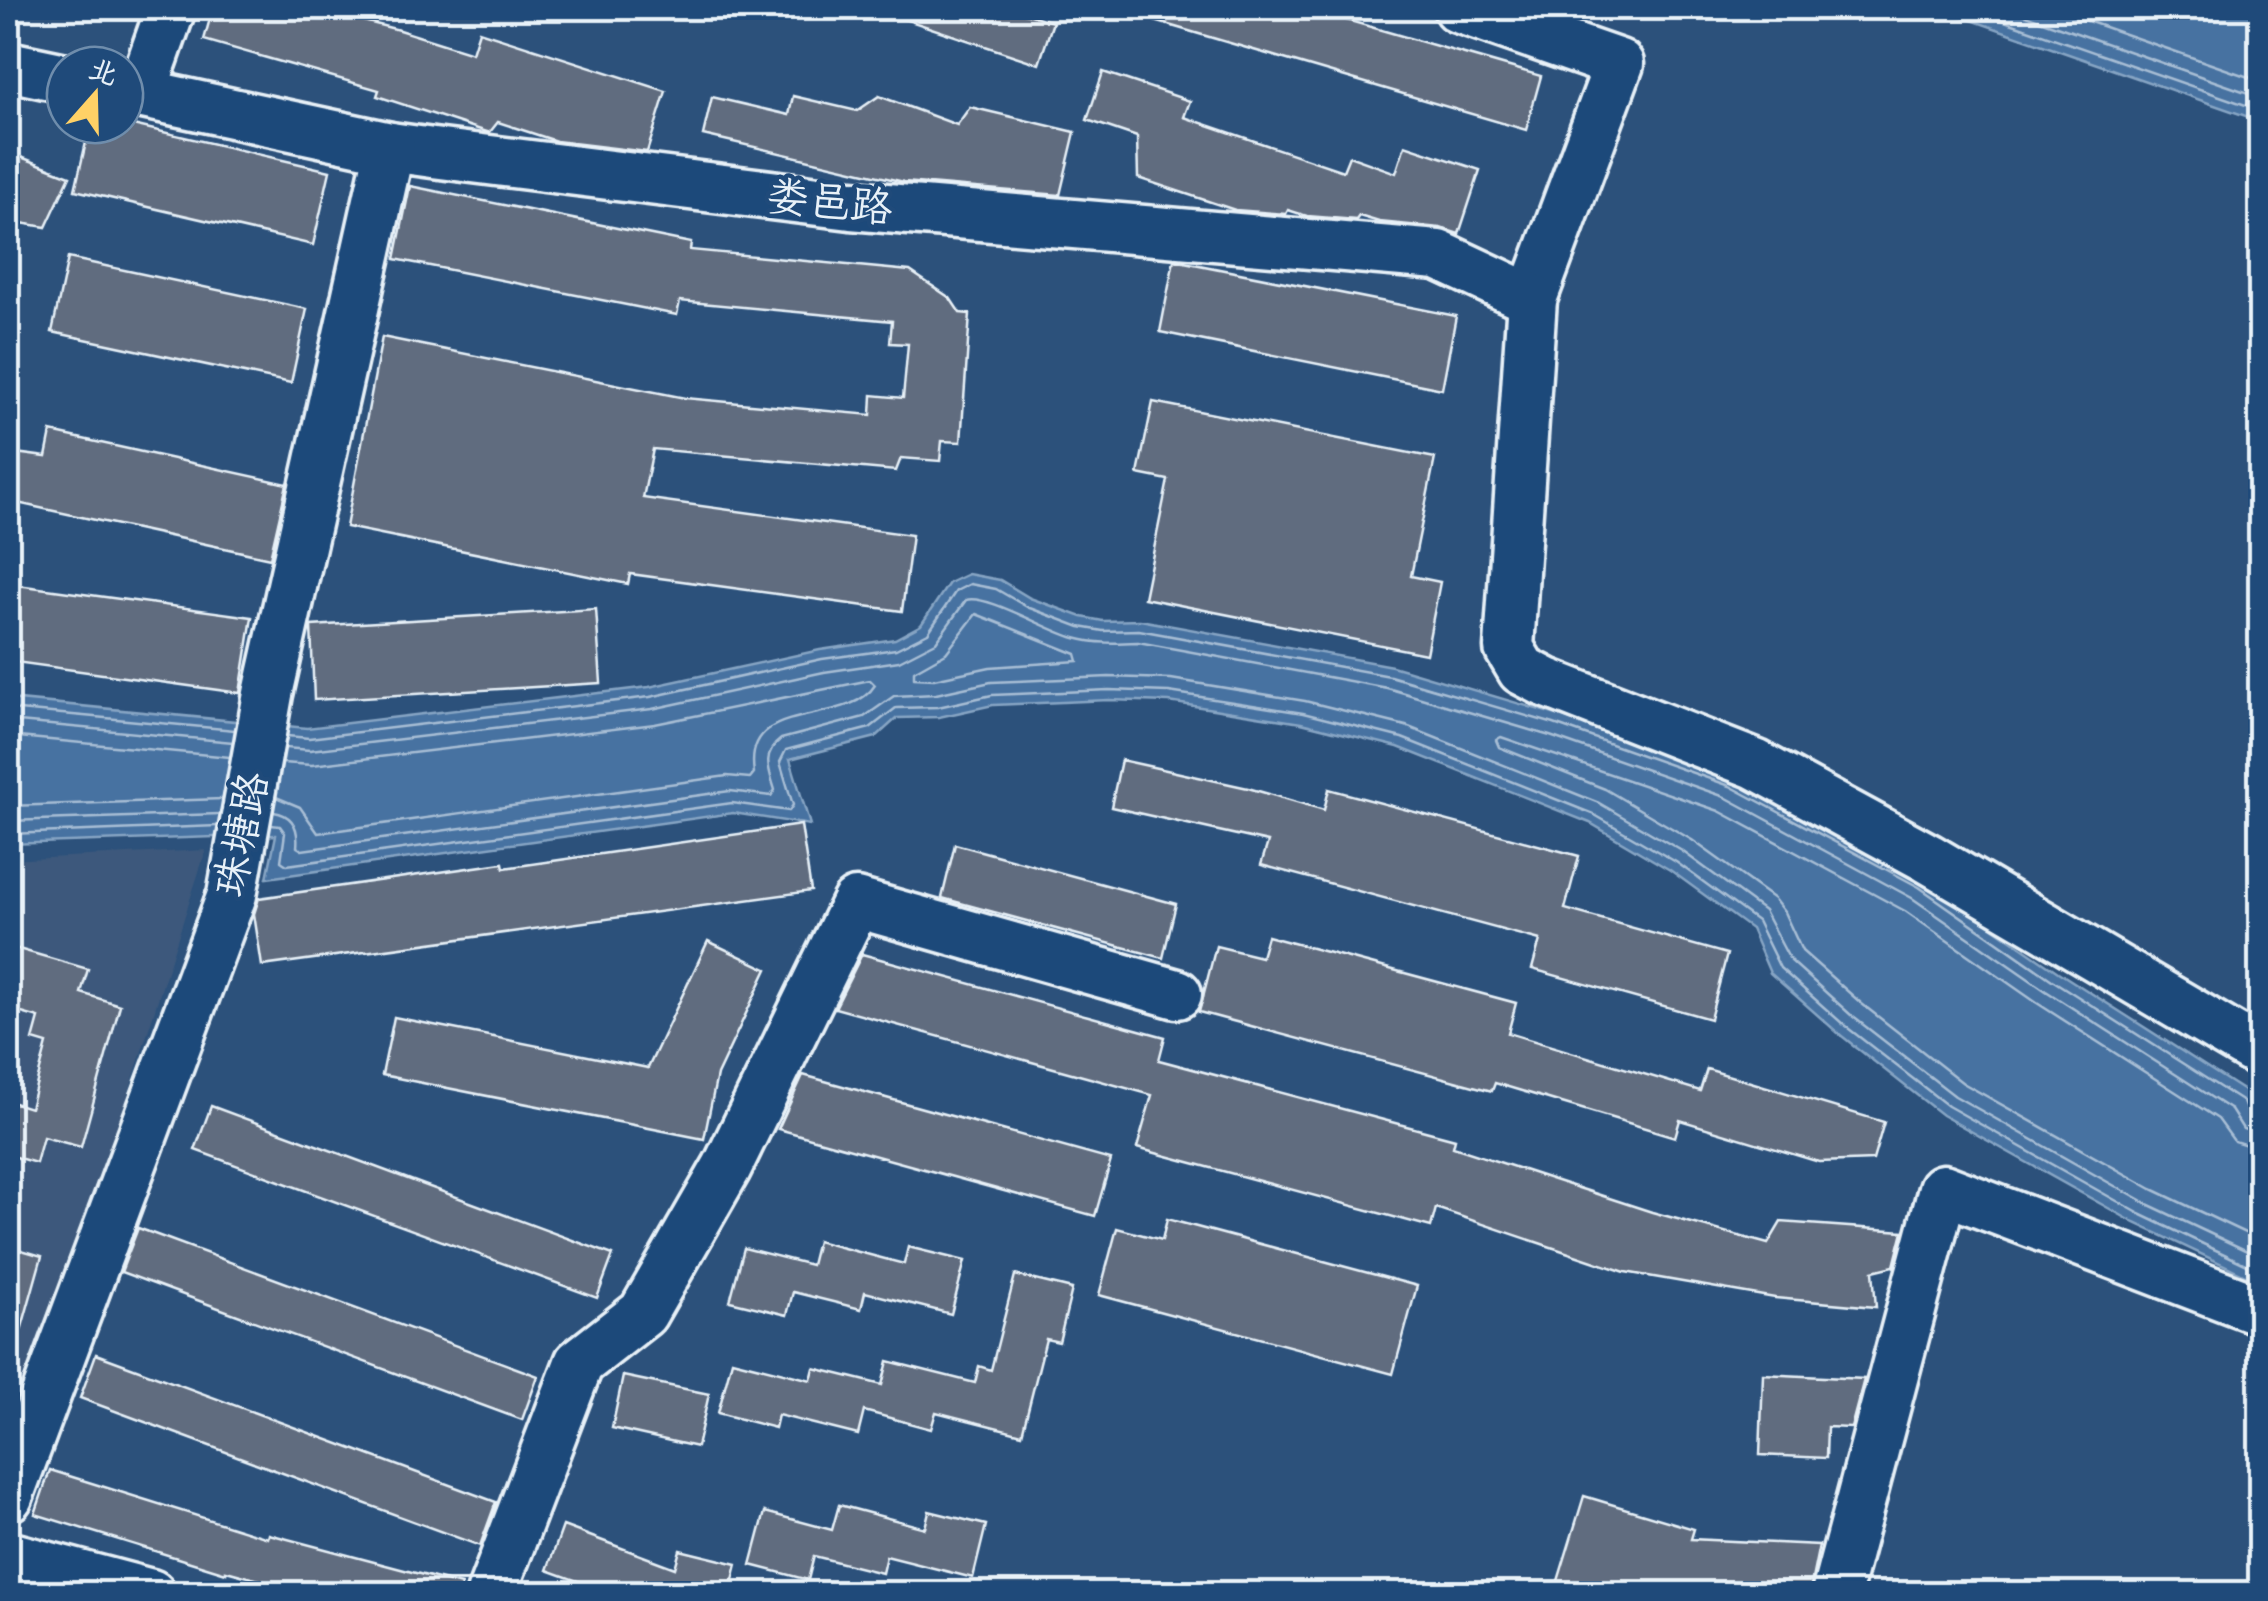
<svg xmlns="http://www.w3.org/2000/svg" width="2268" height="1601" font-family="Itim,'LXGW WenKai TC',sans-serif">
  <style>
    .built { fill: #3c597c }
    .water { fill: #4772a1; stroke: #87a5c4; stroke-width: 2.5 }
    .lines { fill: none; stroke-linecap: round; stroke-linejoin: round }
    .shore { stroke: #a8bed5; stroke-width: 2.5 }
    .building { fill: #606c7f; stroke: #e8f1f8; stroke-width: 2.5 }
    .minor-casing { stroke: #e8f1f8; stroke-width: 55 }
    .minor { stroke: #1f4a7a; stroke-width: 48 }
    .labels { text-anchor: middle; stroke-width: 9; stroke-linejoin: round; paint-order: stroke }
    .street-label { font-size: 42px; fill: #e8f1f8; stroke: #1f4a7a }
  </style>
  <rect width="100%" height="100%" fill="#2c517b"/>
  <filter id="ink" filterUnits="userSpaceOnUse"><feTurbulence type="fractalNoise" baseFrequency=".01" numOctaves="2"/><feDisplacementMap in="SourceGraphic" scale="20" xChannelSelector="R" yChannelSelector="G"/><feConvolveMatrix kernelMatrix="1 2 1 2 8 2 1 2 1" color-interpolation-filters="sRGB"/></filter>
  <g filter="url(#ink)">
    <path class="built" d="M 206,850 L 161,990 L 8,1478 L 8,860 Z"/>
    <g class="water">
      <path d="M 1937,8 L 2260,8 L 2260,121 Z"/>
      <path d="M 968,574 L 1000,580 L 1030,598 L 1082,617 L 1103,621 L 1140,620 L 1392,666 L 1557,715 L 1734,777 L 1924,879 L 2058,972 L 2255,1098 L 2256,1126 L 2260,1138 L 2260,1282 L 2135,1223 L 1942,1115 L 1838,1033 L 1770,973 L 1751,929 L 1670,870 L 1590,823 L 1398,747 L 1301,723 L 1169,702 L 1109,700 L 993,705 L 939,717 L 897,718 L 876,737 L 790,759 L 810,825 L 733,813 L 267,878 L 276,835 L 8,844 L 8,699 L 307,728 L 649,687 L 820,650 L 895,639 L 921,625 L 949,583 Z"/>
    </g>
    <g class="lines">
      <g class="shore">
        <path d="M 1967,8 L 2260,110"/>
        <path d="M 2005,8 L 2260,97"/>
        <path d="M 2050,8 L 2260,81"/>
        <path d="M 976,614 L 1076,654 L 1078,661 L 990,667 L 934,679 L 914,678 L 914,671 L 946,653 Z"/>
        <path d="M 8,709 L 235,730"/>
        <path d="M 8,721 L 233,742"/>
        <path d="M 8,736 L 230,757"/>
        <path d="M 287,736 L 309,738 L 650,697 L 822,659 L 896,649 L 928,633 L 956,591 L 970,584 L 996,589 L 1027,607 L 1080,627 L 1103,631 L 1139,630 L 1390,676 L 1554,724 L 1730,786 L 1919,887 L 2052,980 L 2243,1102 L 2249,1117 L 2260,1121"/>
        <path d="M 285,748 L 310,750 L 652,709 L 824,672 L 899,661 L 936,642 L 966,600 C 985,593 1049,631 1075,638 C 1096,644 1117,643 1138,642 L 1387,688 L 1550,736 L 1725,797 L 1912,898 L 2046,991 L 2231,1110 L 2243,1129 L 2260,1134"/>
        <path d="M 276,797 L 300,807 L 318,833 L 727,776 L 750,778 L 754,773 C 742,696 847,730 875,685 L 870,680 L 655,724 L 312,765 L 282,763"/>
        <path d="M 8,806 L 223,799"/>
        <path d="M 274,812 C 293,815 299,828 297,847 L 302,850 L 730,791 L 771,796 L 775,790 C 769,770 761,754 781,739 L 864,717 L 894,696 L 936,694 L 991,682 L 1109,677 L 1171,679 L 1305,701 L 1406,726 L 1599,803 L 1682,851 L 1764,911 L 1790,960 L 1852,1016 L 1955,1096 L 2145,1203 L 2260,1257"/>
        <path d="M 8,821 L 220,814"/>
        <path d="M 271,825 L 280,826 L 285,833 L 281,861 L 287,865 L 732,803 L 789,811 L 793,805 L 780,762 L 786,750 L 870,728 L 896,708 L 938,707 L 992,695 L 1109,690 L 1169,692 L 1303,713 L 1402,738 L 1593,814 L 1676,862 L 1757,921 L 1780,968 L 1844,1025 L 1948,1106 L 2140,1214 L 2260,1271"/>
        <path d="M 8,834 L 218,826"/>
        <path d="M 2260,1149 L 2234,1141 L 2218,1119 L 2037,1003 L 1905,911 L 1719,811 L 1501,737 L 1496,740 L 1499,747 L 1605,789 L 1692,840 L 1774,899 L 1784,912 L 1802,951 L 1862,1004 L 1963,1083 L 2152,1189 L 2260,1240"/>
      </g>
    </g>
    <g class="building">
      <path d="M 213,8 L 312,8 L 399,30 L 472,53 L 479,31 L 666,91 L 647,152 L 556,141 L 498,122 L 490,132 L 487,132 L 377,96 L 379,90 L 204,40 Z"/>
      <path d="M 884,8 L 1009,8 L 1053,22 L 1039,64 L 883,12 Z"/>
      <path d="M 1132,8 L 1305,8 L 1541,76 L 1526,130 L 1131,14 Z"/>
      <path d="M 1103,72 L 1190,101 L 1184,117 L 1343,171 L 1349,156 L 1396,173 L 1405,145 L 1480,170 L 1459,234 L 1440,228 L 1379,222 L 1359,216 L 1356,220 L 1307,216 L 1288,210 L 1286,214 L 1235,210 L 1138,178 L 1137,137 L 1087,120 Z"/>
      <path d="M 793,96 L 857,111 L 879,96 L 957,125 L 970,107 L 1075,132 L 1060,195 L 904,182 L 703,135 L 712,97 L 789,115 Z"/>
      <path d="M 90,125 L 133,125 L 330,171 L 313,245 L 75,190 Z"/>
      <path d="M 8,152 L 70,176 L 46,227 L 8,221 Z"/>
      <path d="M 410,186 L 691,243 L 690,250 L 910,271 L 950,298 L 960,313 L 970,314 L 961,442 L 942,441 L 940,461 L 901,458 L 896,471 L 653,449 L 643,498 L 912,535 L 902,611 L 630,574 L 628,584 L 346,527 L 382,337 L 685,398 L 871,415 L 872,395 L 903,398 L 908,344 L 890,343 L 892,321 L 680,301 L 677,315 L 395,259 Z"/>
      <path d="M 68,258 L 307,309 L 291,383 L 52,332 Z"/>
      <path d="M 1174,260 L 1456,316 L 1442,389 L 1160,332 Z"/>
      <path d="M 1153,402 L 1435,458 L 1411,576 L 1440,582 L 1426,654 L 1144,598 L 1168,480 L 1138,474 Z"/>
      <path d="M 51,432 L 287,484 L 270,558 L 8,501 L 8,452 L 46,457 Z"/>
      <path d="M 10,584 L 252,617 L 240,693 L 8,661 Z"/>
      <path d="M 596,609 L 601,683 L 314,700 L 311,626 Z"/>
      <path d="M 1121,760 L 1248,788 L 1324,810 L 1329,789 L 1579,856 L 1565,909 L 1727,954 L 1710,1019 L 1532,969 L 1540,940 L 1261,865 L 1268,842 L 1111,807 Z"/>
      <path d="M 801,825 L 811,891 L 262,966 L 254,914 L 259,898 L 503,863 L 504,868 Z"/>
      <path d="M 955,844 L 1176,904 L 1163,958 L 942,898 Z"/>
      <path d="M 1267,936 L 1516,1003 L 1508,1033 L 1700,1091 L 1707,1069 L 1884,1122 L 1873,1160 L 1819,1162 L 1680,1120 L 1675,1137 L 1495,1083 L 1492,1091 L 1199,1012 L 1216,946 L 1261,957 Z"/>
      <path d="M 708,941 L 767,969 L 717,1075 L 704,1139 L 382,1075 L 394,1017 L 648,1068 Z"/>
      <path d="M 8,946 L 88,969 L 81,993 L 120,1005 L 81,1147 L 43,1137 L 36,1163 L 8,1155 L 8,1101 L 30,1108 L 47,1044 L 33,1040 L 39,1018 L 8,1009 Z"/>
      <path d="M 862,954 L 1165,1037 L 1159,1060 L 1455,1139 L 1453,1147 L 1652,1212 L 1768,1244 L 1781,1222 L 1903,1231 L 1894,1266 L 1873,1271 L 1876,1307 L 1775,1298 L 1625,1272 L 1436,1208 L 1431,1227 L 1137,1148 L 1152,1095 L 835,1008 Z"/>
      <path d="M 803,1075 L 1111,1160 L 1095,1216 L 778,1129 Z"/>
      <path d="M 211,1106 L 613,1255 L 597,1298 L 195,1150 Z"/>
      <path d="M 1167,1219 L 1417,1286 L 1393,1374 L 1099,1295 L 1117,1228 L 1162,1240 Z"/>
      <path d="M 138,1228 L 538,1376 L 522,1420 L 121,1272 Z"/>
      <path d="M 817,1241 L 904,1264 L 908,1247 L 965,1261 L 951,1314 L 865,1292 L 861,1309 L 793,1292 L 787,1315 L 730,1301 L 744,1248 L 811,1265 Z"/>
      <path d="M 8,1246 L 42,1256 L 15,1352 L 8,1351 Z"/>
      <path d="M 1015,1275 L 1072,1289 L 1059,1342 L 1046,1339 L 1022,1434 L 936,1412 L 931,1429 L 864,1411 L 858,1435 L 778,1415 L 775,1428 L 718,1413 L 732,1360 L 811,1380 L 814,1368 L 882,1385 L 888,1361 L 975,1383 L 979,1366 L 991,1370 Z"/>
      <path d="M 96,1354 L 496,1502 L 480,1546 L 80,1398 Z"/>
      <path d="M 1763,1374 L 1864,1379 L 1851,1428 L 1827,1427 L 1826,1458 L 1760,1455 Z"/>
      <path d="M 623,1376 L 709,1394 L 697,1447 L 612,1428 Z"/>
      <path d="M 50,1470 L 268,1538 L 269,1534 L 461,1585 L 460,1594 L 312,1594 L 226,1571 L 226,1573 L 35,1514 Z"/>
      <path d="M 1584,1496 L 1694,1529 L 1691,1539 L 1819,1545 L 1809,1594 L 1554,1594 Z"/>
      <path d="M 839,1505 L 925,1528 L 929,1511 L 986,1525 L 973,1578 L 886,1556 L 882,1573 L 814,1556 L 808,1580 L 751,1565 L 765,1512 L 832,1530 Z"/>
      <path d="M 563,1526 L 675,1568 L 680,1550 L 737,1564 L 731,1588 L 737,1594 L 583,1594 L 586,1584 L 547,1570 Z"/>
    </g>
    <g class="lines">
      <defs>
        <g id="minor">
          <path d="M 1458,8 L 1619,64 L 1532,299 L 1509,648 L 1522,670 L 1545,682 L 1755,764 L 1928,858 L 2260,1053"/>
          <path d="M 8,66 L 65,78"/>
          <path d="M 125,90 L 390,147 L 433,153 L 851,205 L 1438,255 L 1532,299"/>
          <path d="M 141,93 L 171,8"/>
          <path d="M 8,1497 L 232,895 L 268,694 L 390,147"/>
          <path d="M 8,1556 L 151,1594"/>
          <path d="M 491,1594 L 579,1363 L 643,1313 L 727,1167 L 856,903 L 1177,994"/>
          <path d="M 1836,1594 L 1943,1189 L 2260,1310"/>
        </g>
      </defs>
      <use href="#minor" class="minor-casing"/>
      <use href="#minor" class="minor"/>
    </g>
  </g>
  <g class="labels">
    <g class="street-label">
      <text transform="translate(830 201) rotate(6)" y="15">娄邑路</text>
      <text transform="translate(240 834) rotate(-78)" y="15">珠塘路</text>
    </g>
  </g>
  <rect width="2268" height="1601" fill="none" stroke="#1f4a7a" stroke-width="40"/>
  <rect x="20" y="20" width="2228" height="1561" fill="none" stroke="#e8f1f8" stroke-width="4" filter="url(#ink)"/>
  <g transform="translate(95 95) rotate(20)"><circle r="48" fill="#1f4a7a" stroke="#6f8dac" stroke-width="2.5"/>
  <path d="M0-8L18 38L0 25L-18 38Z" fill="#ffd166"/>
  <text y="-15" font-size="28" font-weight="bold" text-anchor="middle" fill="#e8f1f8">北</text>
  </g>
</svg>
